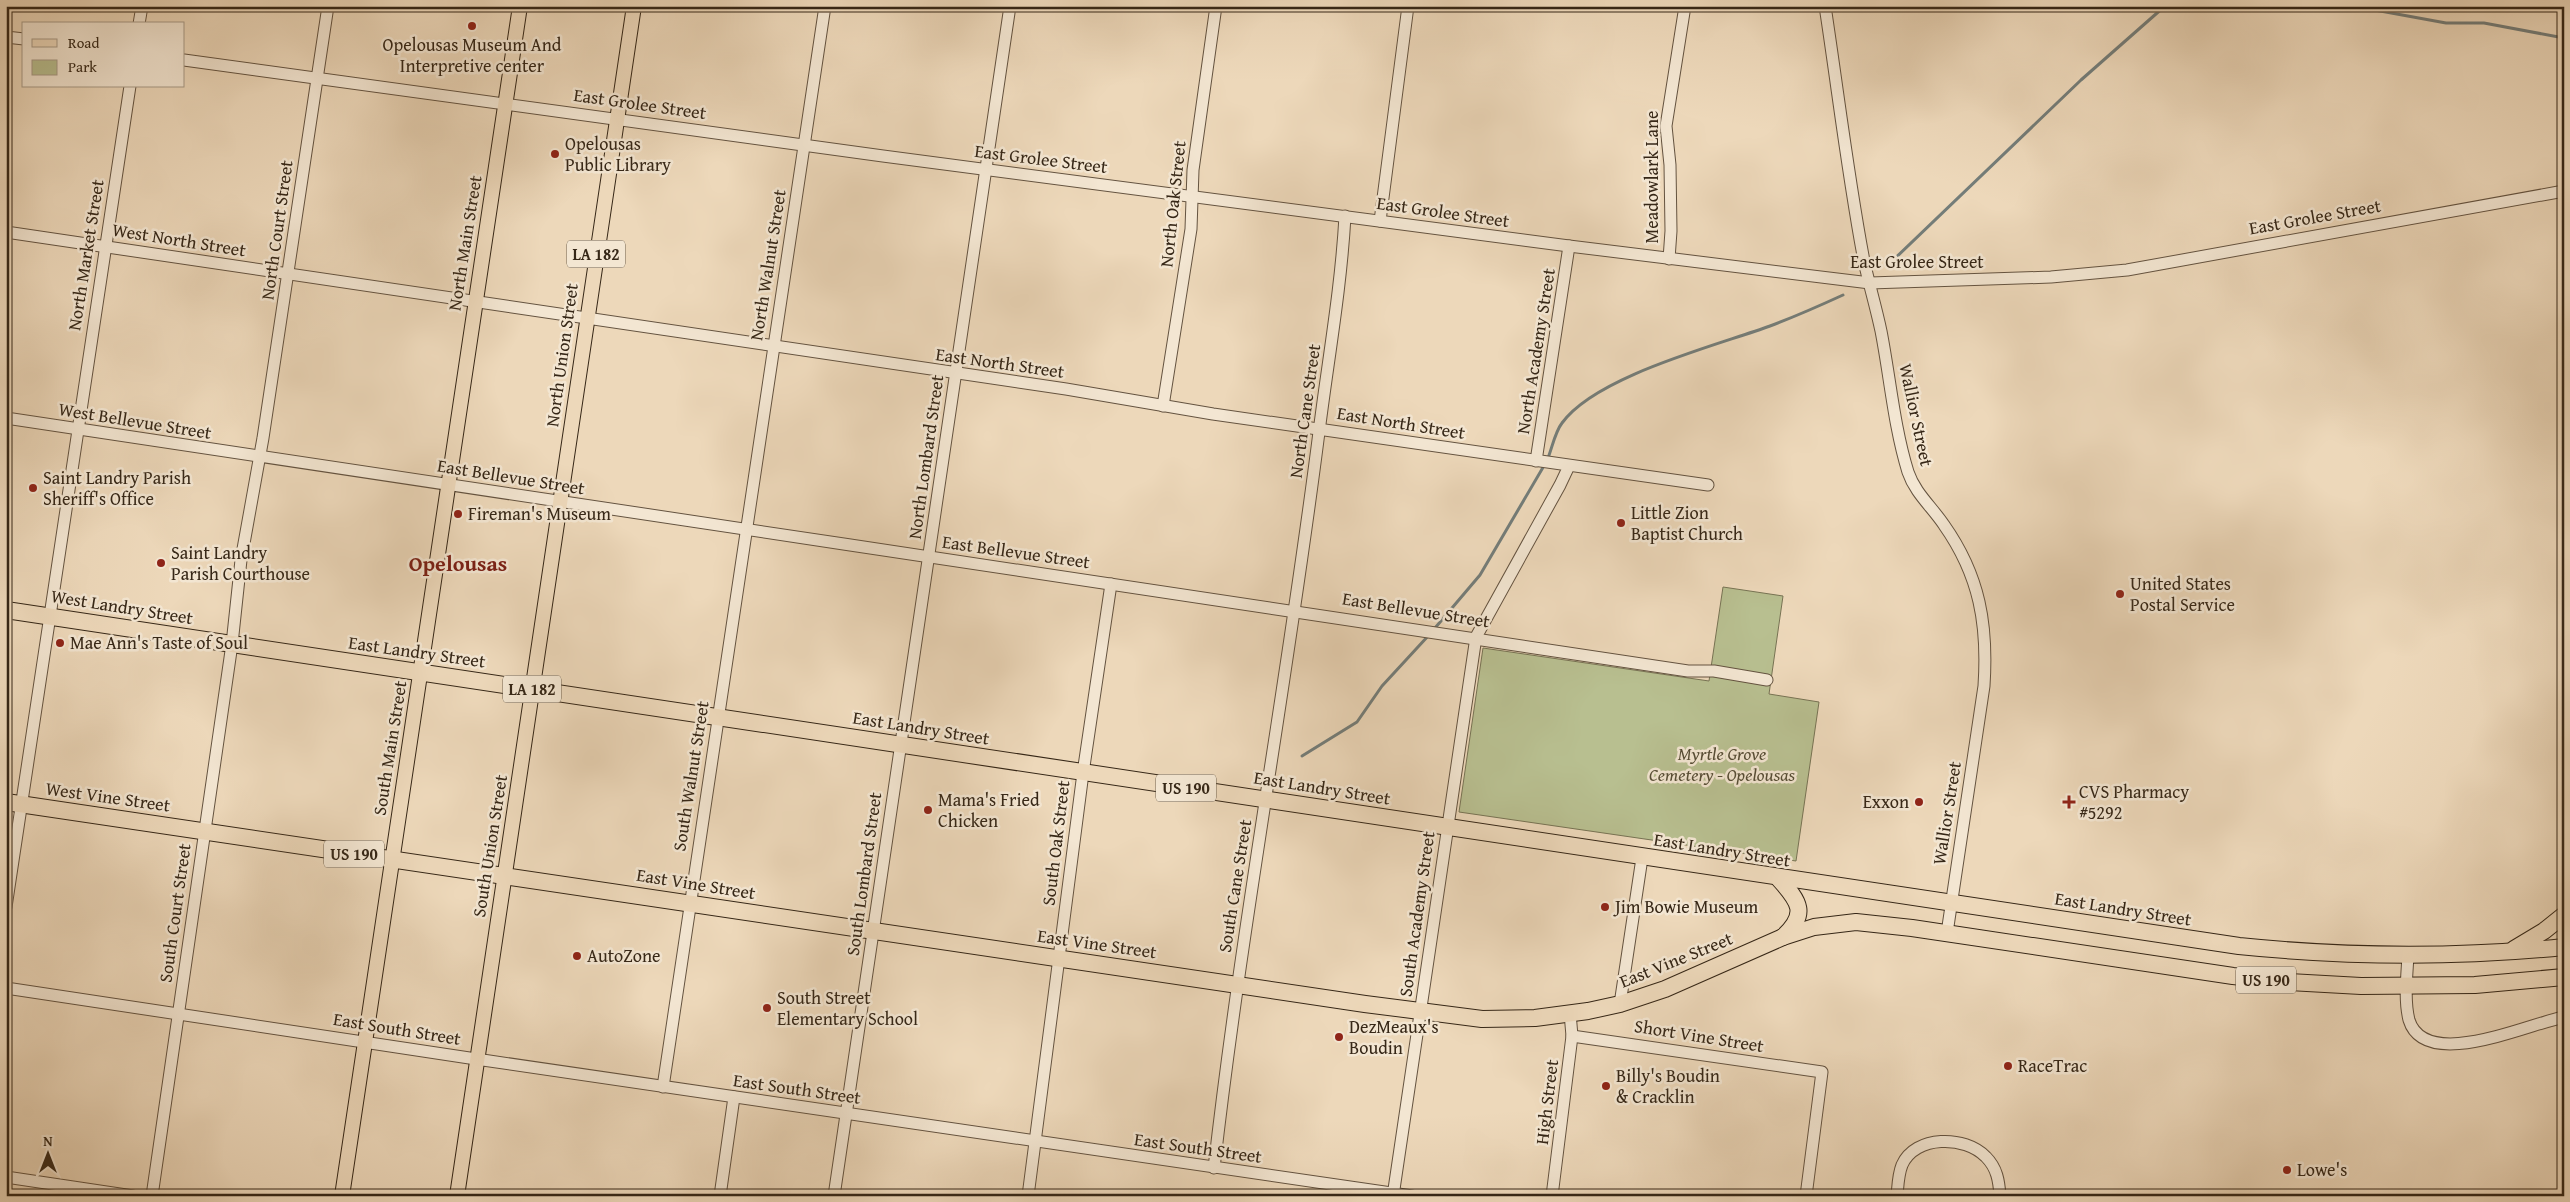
<svg xmlns="http://www.w3.org/2000/svg" width="2570" height="1202" font-family="'Gentium Book Plus',serif">
  <style>
    .green { fill: #b8bf90; stroke: #777354 }
    .lines { fill: none; stroke-linecap: round; stroke-linejoin: round }
    .stream { stroke: #747d79; stroke-width: 3 }
    .minor-casing { stroke: #645340; stroke-width: 13 }
    .major-casing { stroke: #362717; stroke-width: 16 }
    .highway-casing { stroke: #362717; stroke-width: 18 }
    .minor { stroke: #f3e6d2; stroke-width: 11 }
    .major { stroke: #edd8ba; stroke-width: 14 }
    .highway { stroke: #edd8ba; stroke-width: 16 }
    .poi-dot { fill: #8f2418; stroke: #f3e6d2; stroke-width: 2 }
    .labels { text-anchor: middle; stroke-width: 5; stroke-linejoin: round; paint-order: stroke }
    .shield { fill: #f3e6d2; stroke: #6f604f; stroke-width: 1 }
    .shield-label { font-size: 16px; font-weight: bold; fill: #362717 }
    .poi-label { font-size: 18px; fill: #362717; stroke: #f3e6d2; text-anchor: start }
    .street-label { font-size: 18px; fill: #362717; stroke: #f3e6d2 }
    .park-label { font-size: 18px; font-style: italic; fill: #564d35; stroke: #f3e6d2 }
    .district-label { font-size: 22px; font-weight: bold; fill: #7a1f14; stroke: #f3e6d2 }
  </style>
  <rect width="100%" height="100%" fill="#edd8ba"/>
  <filter id="stains"><feTurbulence type="fractalNoise" baseFrequency=".004" numOctaves="4"/><feColorMatrix values="0 0 0 0 .2 0 0 0 0 .09 0 0 0 0 .02 0 0 0 .5 -.17"/></filter>
  <radialGradient id="worn" r=".72"><stop offset=".6" stop-color="#630" stop-opacity="0"/><stop offset="1" stop-color="#630" stop-opacity=".3"/></radialGradient>
  <path class="green" d="M 1723,587 L 1783,596 L 1769,694 L 1819,702 L 1796,861 L 1459,812 L 1483,648 L 1709,681 Z"/>
  <g class="lines">
    <g class="stream">
      <path d="M 2353,6 L 2446,23 L 2484,23 L 2564,38"/>
      <path d="M 1887,266 L 2081,80 L 2165,6"/>
      <path d="M 1548,458 C 1552,448 1555,432 1562,423 C 1596,376 1715,346 1770,326 C 1794,317 1819,306 1843,295"/>
      <path d="M 1435,628 L 1480,575 L 1545,464"/>
      <path d="M 1302,756 L 1357,722 L 1382,686 L 1429,635"/>
    </g>
    <defs>
      <g id="minor">
        <path d="M 1825,6 C 1838,91 1848,177 1864,261 C 1869,284 1876,307 1881,331 C 1890,377 1894,427 1908,472 C 1915,493 1932,507 1944,525 C 1980,576 1988,625 1984,686 L 1947,933"/>
        <path d="M 139,24 L 142,6"/>
        <path d="M 6,37 L 24,39"/>
        <path d="M 184,60 L 883,156 L 1569,246 L 1870,283 L 2051,277 L 2127,270 L 2564,191"/>
        <path d="M 1380,221 L 1408,6"/>
        <path d="M 6,232 L 1066,389 L 1213,414 L 1708,485"/>
        <path d="M 1669,259 L 1671,231 L 1670,165 L 1666,126 L 1685,6"/>
        <path d="M 1163,406 L 1191,229 L 1193,170 L 1216,6"/>
        <path d="M 6,418 C 566,506 1128,583 1688,671 L 1714,671 L 1767,680"/>
        <path d="M 1536,461 L 1569,246"/>
        <path d="M 6,907 L 130,86"/>
        <path d="M 2408,955 C 2407,975 2404,1000 2409,1020 C 2425,1072 2528,1024 2564,1017"/>
        <path d="M 6,988 L 476,1059 L 1412,1196"/>
        <path d="M 1620,1004 L 1642,858"/>
        <path d="M 1572,1036 L 1822,1072 L 1806,1196"/>
        <path d="M 663,1087 L 825,6"/>
        <path d="M 1214,1168 C 1242,922 1288,678 1319,432 C 1328,360 1341,289 1345,216"/>
        <path d="M 6,1177 L 133,1196"/>
        <path d="M 152,1196 L 232,644 L 241,560 L 263,438 L 328,6"/>
        <path d="M 720,1196 L 734,1097"/>
        <path d="M 834,1196 L 1010,6"/>
        <path d="M 1028,1196 L 1083,773 L 1111,584"/>
        <path d="M 1393,1196 L 1476,637 L 1560,485 L 1569,466"/>
        <path d="M 1552,1196 L 1572,1036 L 1570,1013"/>
        <path d="M 1897,1196 C 1898,1186 1898,1175 1902,1165 C 1915,1135 1965,1135 1986,1157 C 1997,1168 1999,1181 2000,1196"/>
      </g>
      <g id="major">
        <path d="M 342,1196 L 520,6"/>
        <path d="M 457,1196 L 634,6"/>
      </g>
      <g id="highway">
        <path d="M 6,610 L 2239,946 C 2347,957 2456,958 2564,947"/>
        <path d="M 6,802 L 1365,1004 L 1482,1019 L 1535,1018 L 1588,1011 L 1620,1004 L 1665,989 L 1783,937 L 1814,927 L 1856,922 L 1912,928 L 2233,976 L 2289,982 L 2361,986 L 2475,985 L 2564,977"/>
        <path d="M 1779,879 C 1800,902 1808,914 1783,937"/>
        <path d="M 2514,949 L 2544,931 L 2564,915"/>
      </g>
    </defs>
    <use href="#minor" class="minor-casing"/>
    <use href="#major" class="major-casing"/>
    <use href="#highway" class="highway-casing"/>
    <use href="#minor" class="minor"/>
    <use href="#major" class="major"/>
    <use href="#highway" class="highway"/>
  </g>
  <g class="poi-dot">
    <circle cx="472" cy="26" r="5"/>
    <circle cx="555" cy="154" r="5"/>
    <circle cx="33" cy="488" r="5"/>
    <circle cx="458" cy="514" r="5"/>
    <circle cx="1621" cy="523" r="5"/>
    <circle cx="161" cy="563" r="5"/>
    <circle cx="2120" cy="594" r="5"/>
    <circle cx="60" cy="643" r="5"/>
    <circle cx="1919" cy="802" r="5"/>
    <path d="M2066.5 794.5h5v5h5v5h-5v5h-5v-5h-5v-5h5z"/>
    <circle cx="928" cy="810" r="5"/>
    <circle cx="1605" cy="907" r="5"/>
    <circle cx="577" cy="956" r="5"/>
    <circle cx="767" cy="1008" r="5"/>
    <circle cx="1339" cy="1037" r="5"/>
    <circle cx="2008" cy="1066" r="5"/>
    <circle cx="1606" cy="1086" r="5"/>
    <circle cx="2287" cy="1170" r="5"/>
  </g>
  <g class="labels">
    <g class="shield">
      <rect x="567" y="240.5" width="58" height="27" rx="4"/>
      <rect x="503" y="675.5" width="58" height="27" rx="4"/>
      <rect x="1156" y="774.5" width="60" height="27" rx="4"/>
      <rect x="324" y="840.5" width="60" height="27" rx="4"/>
      <rect x="2236" y="966.5" width="60" height="27" rx="4"/>
    </g>
    <g class="shield-label">
      <text x="596" y="260">LA 182</text>
      <text x="532" y="695">LA 182</text>
      <text x="1186" y="794">US 190</text>
      <text x="354" y="860">US 190</text>
      <text x="2266" y="986">US 190</text>
    </g>
    <g class="poi-label">
      <text x="472" y="51" text-anchor="middle">Opelousas Museum And<tspan x="472" dy="21">Interpretive center</tspan></text>
      <text x="565" y="150">Opelousas<tspan x="565" dy="21">Public Library</tspan></text>
      <text x="43" y="484">Saint Landry Parish<tspan x="43" dy="21">Sheriff's Office</tspan></text>
      <text x="1631" y="519">Little Zion<tspan x="1631" dy="21">Baptist Church</tspan></text>
      <text x="468" y="520">Fireman's Museum</text>
      <text x="171" y="559">Saint Landry<tspan x="171" dy="21">Parish Courthouse</tspan></text>
      <text x="2130" y="590">United States<tspan x="2130" dy="21">Postal Service</tspan></text>
      <text x="70" y="649">Mae Ann's Taste of Soul</text>
      <text x="2079" y="798">CVS Pharmacy<tspan x="2079" dy="21">#5292</tspan></text>
      <text x="938" y="806">Mama's Fried<tspan x="938" dy="21">Chicken</tspan></text>
      <text x="1909" y="808" text-anchor="end">Exxon</text>
      <text x="1615" y="913">Jim Bowie Museum</text>
      <text x="587" y="962">AutoZone</text>
      <text x="777" y="1004">South Street<tspan x="777" dy="21">Elementary School</tspan></text>
      <text x="1349" y="1033">DezMeaux's<tspan x="1349" dy="21">Boudin</tspan></text>
      <text x="2018" y="1072">RaceTrac</text>
      <text x="1616" y="1082">Billy's Boudin<tspan x="1616" dy="21">&amp; Cracklin</tspan></text>
      <text x="2297" y="1176">Lowe's</text>
    </g>
    <g class="street-label">
      <text transform="translate(640 104) rotate(8)" y="6">East Grolee Street</text>
      <text transform="translate(1041 159) rotate(7)" y="6">East Grolee Street</text>
      <text transform="translate(1652 177) rotate(-90)" y="6">Meadowlark Lane</text>
      <text transform="translate(1173 204) rotate(-84)" y="6">North Oak Street</text>
      <text transform="translate(1443 212) rotate(8)" y="6">East Grolee Street</text>
      <text transform="translate(2315 217) rotate(-10)" y="6">East Grolee Street</text>
      <text transform="translate(277 230) rotate(-82)" y="6">North Court Street</text>
      <text transform="translate(179 240) rotate(9)" y="6">West North Street</text>
      <text transform="translate(465 243) rotate(-81)" y="6">North Main Street</text>
      <text transform="translate(86 255) rotate(-81)" y="6">North Market Street</text>
      <text x="1917" y="268">East Grolee Street</text>
      <text transform="translate(768 265) rotate(-81)" y="6">North Walnut Street</text>
      <text transform="translate(1536 351) rotate(-81)" y="6">North Academy Street</text>
      <text transform="translate(562 355) rotate(-82)" y="6">North Union Street</text>
      <text transform="translate(1000 363) rotate(8)" y="6">East North Street</text>
      <text transform="translate(1305 411) rotate(-82)" y="6">North Cane Street</text>
      <text transform="translate(1916 415) rotate(78)" y="6">Wallior Street</text>
      <text transform="translate(135 421) rotate(9)" y="6">West Bellevue Street</text>
      <text transform="translate(1401 423) rotate(9)" y="6">East North Street</text>
      <text transform="translate(926 457) rotate(-82)" y="6">North Lombard Street</text>
      <text transform="translate(511 477) rotate(9)" y="6">East Bellevue Street</text>
      <text transform="translate(1016 552) rotate(8)" y="6">East Bellevue Street</text>
      <text transform="translate(122 607) rotate(9)" y="6">West Landry Street</text>
      <text transform="translate(1416 610) rotate(9)" y="6">East Bellevue Street</text>
      <text transform="translate(417 652) rotate(8)" y="6">East Landry Street</text>
      <text transform="translate(921 728) rotate(9)" y="6">East Landry Street</text>
      <text transform="translate(390 748) rotate(-81)" y="6">South Main Street</text>
      <text transform="translate(691 776) rotate(-81)" y="6">South Walnut Street</text>
      <text transform="translate(1322 788) rotate(9)" y="6">East Landry Street</text>
      <text transform="translate(108 797) rotate(8)" y="6">West Vine Street</text>
      <text transform="translate(1947 813) rotate(-81)" y="6">Wallior Street</text>
      <text transform="translate(1056 843) rotate(-83)" y="6">South Oak Street</text>
      <text transform="translate(490 846) rotate(-81)" y="6">South Union Street</text>
      <text transform="translate(1722 850) rotate(9)" y="6">East Landry Street</text>
      <text transform="translate(864 874) rotate(-82)" y="6">South Lombard Street</text>
      <text transform="translate(696 884) rotate(9)" y="6">East Vine Street</text>
      <text transform="translate(1235 886) rotate(-81)" y="6">South Cane Street</text>
      <text transform="translate(2123 909) rotate(9)" y="6">East Landry Street</text>
      <text transform="translate(175 913) rotate(-82)" y="6">South Court Street</text>
      <text transform="translate(1417 914) rotate(-82)" y="6">South Academy Street</text>
      <text transform="translate(1097 944) rotate(8)" y="6">East Vine Street</text>
      <text transform="translate(1676 960) rotate(-22)" y="6">East Vine Street</text>
      <text transform="translate(397 1029) rotate(9)" y="6">East South Street</text>
      <text transform="translate(1699 1036) rotate(9)" y="6">Short Vine Street</text>
      <text transform="translate(797 1089) rotate(8)" y="6">East South Street</text>
      <text transform="translate(1547 1102) rotate(-83)" y="6">High Street</text>
      <text transform="translate(1198 1148) rotate(8)" y="6">East South Street</text>
    </g>
    <g class="park-label">
      <text x="1722" y="760">Myrtle Grove<tspan x="1722" dy="21">Cemetery - Opelousas</tspan></text>
    </g>
    <g class="district-label">
      <text x="458" y="571">Opelousas</text>
    </g>
  </g>
  <rect width="2570" height="1202" fill="none" stroke="#edd8ba" stroke-width="25"/>
  <rect x="8" y="8" width="2555" height="1187" fill="none" stroke="#362717" stroke-width="2.5"/>
  <rect x="12" y="12" width="2545" height="1177" fill="none" stroke="#362717"/>
  <rect x="22" y="22" width="162" height="65" fill="#f3e6d2" stroke="#a79a87"/>
  <rect x="32" y="39" width="25" height="8" fill="#edd8ba" stroke="#a79a87"/>
  <text x="68" y="48" font-size="15" fill="#362717">Road</text>
  <rect x="32" y="60" width="25" height="15" fill="#b8bf90" stroke="#a79a87"/>
  <text x="68" y="72" font-size="15" fill="#362717">Park</text>
  <g transform="translate(48 1154)" stroke="#f3e6d2" stroke-width="4" paint-order="stroke">
  <path d="M0-4L9 19L0 12L-9 19Z" fill="#362717"/>
  <text y="-8" font-size="14" font-weight="bold" text-anchor="middle" fill="#362717">N</text>
  </g>
  <rect width="100%" height="100%" filter="url(#stains)"/>
  <rect width="100%" height="100%" fill="url(#worn)"/>
</svg>
